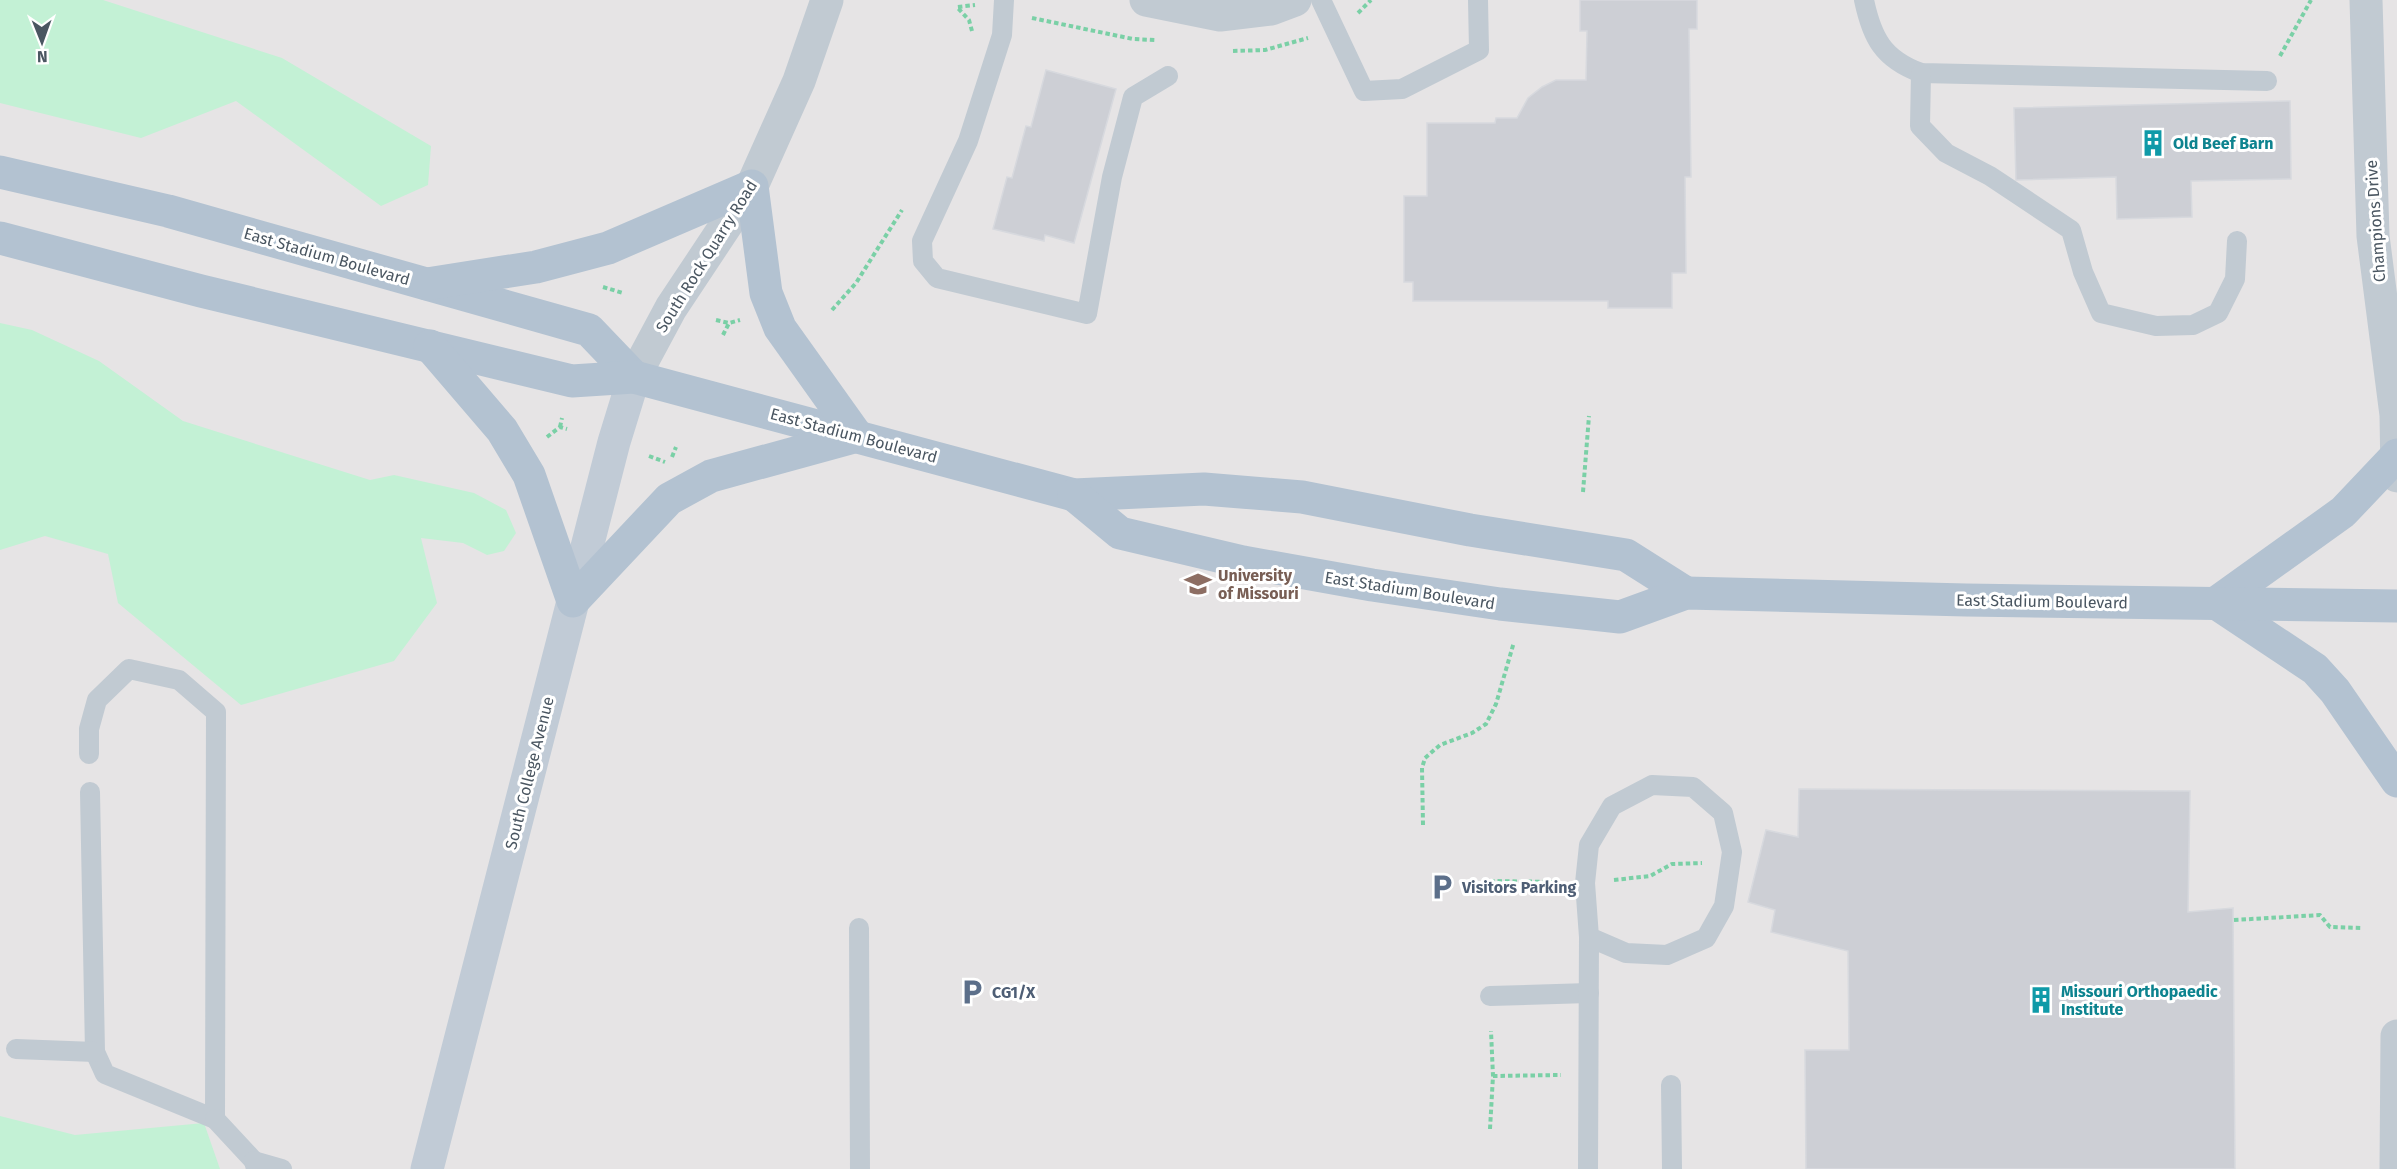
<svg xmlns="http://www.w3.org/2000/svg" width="2397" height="1169" font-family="'Fira Sans',sans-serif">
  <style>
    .education { fill: #e6e4e5 }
    .green { fill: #c3f1d5 }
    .building { fill: #cdcfd5; stroke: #d7d9de; stroke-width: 1.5 }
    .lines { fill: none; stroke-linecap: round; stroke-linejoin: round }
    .path { stroke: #7ad0a6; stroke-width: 4; stroke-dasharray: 4.5 3; stroke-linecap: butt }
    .service { stroke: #c1cad2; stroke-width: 20 }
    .minor { stroke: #c1cad2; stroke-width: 33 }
    .tertiary { stroke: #c1cad2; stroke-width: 33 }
    .secondary { stroke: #c1cbd6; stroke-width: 33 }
    .primary { stroke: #b3c2d1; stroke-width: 33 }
    .labels { text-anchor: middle; stroke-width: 6; stroke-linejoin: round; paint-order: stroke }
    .culture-label { font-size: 16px; font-weight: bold; fill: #0d838f; stroke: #fff; text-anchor: start }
    .street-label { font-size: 16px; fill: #4a5661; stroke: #fff }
    .education-label { font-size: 16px; font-weight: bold; fill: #785e54; stroke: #fff; text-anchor: start }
    .service-label { font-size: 16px; font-weight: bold; fill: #4e5e75; stroke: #fff; text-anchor: start }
  </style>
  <rect width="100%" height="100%" fill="#f5f3f3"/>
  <rect class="education" x="0" y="0" width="2397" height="1169"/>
  <g class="green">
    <path d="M 0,0 L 103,0 L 282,58 L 431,146 L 428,185 L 381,206 L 236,101 L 141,138 L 0,103 Z"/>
    <path d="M 0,323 L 32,330 L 99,361 L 183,421 L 370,480 L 394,475 L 474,493 L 506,510 L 516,533 L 504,551 L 487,555 L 463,543 L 421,538 L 437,603 L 394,661 L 241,705 L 118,603 L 108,554 L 45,536 L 0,550 Z"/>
    <path d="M 0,1116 L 75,1135 L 204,1123 L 220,1169 L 0,1169 Z"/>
  </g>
  <g class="building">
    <path d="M 1580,0 L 1697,0 L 1697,29 L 1689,29 L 1691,177 L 1685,177 L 1686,273 L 1672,273 L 1672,308 L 1608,308 L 1608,301 L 1413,301 L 1413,282 L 1404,282 L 1404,196 L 1427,196 L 1427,123 L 1495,123 L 1496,118 L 1517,118 L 1528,98 L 1542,87 L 1556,80 L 1586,80 L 1587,31 L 1580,31 Z"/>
    <path d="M 1046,70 L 1116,89 L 1074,243 L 1045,235 L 1044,241 L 993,229 L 1007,177 L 1012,178 L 1026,126 L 1031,127 Z"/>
    <path d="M 2290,101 L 2291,179 L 2191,181 L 2192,217 L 2117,219 L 2116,177 L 2016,180 L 2014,108 Z"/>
    <path d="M 1799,789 L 2190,791 L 2188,912 L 2233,908 L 2235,1169 L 1806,1169 L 1805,1050 L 1849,1050 L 1848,951 L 1771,932 L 1775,910 L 1748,902 L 1766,830 L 1798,837 Z"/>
  </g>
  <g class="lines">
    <g class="path">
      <path d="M 1358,13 L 1371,0"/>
      <path d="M 1032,18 L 1133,39 L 1155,40"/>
      <path d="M 972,31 L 969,20 L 957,7 L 975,5"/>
      <path d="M 1233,51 L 1265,50 L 1308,38"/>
      <path d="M 2280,56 L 2311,0"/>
      <path d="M 603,287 L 623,293"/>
      <path d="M 832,310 L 856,283 L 902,210"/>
      <path d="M 716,320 L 729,323 L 740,320"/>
      <path d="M 723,335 L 729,323"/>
      <path d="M 560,427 L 562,418"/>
      <path d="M 547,437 L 560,427 L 567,429"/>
      <path d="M 649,456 L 665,462"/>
      <path d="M 672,457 L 676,447"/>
      <path d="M 1583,492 L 1589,416"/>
      <path d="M 1423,825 L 1422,768 L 1425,758 L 1440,745 L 1472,733 L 1486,724 L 1496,704 L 1514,642"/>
      <path d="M 1614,880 L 1650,876 L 1672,864 L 1702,863"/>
      <path d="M 1490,881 L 1558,882"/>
      <path d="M 2234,920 L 2320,915 L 2330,927 L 2362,928"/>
      <path d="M 1493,1076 L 1561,1075"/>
      <path d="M 1490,1129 L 1493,1076 L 1491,1031"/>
    </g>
    <g class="service">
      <path d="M 1004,0 L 1002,35 L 968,141 L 922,241 L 923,261 L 937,278 L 1087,314 L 1112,177 L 1133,97 L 1168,76"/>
      <path d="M 1321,0 L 1364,91 L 1402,89 L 1479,50 L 1478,0"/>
      <path d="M 1864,0 C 1872,38 1883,59 1921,73 L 2267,81"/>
      <path d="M 1921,73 L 1920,126 L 1946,153 L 1990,176 L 2071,230 L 2083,272 L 2101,313 L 2156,326 L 2193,325 L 2218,313 L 2235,279 L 2237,241"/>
      <path d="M 89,754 L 89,729 L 97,700 L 129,669 L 179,680 L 216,712 L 215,1119 L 105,1074 L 95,1052 L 90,792"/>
      <path d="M 859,928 L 860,1169"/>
      <path d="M 1490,996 L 1589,993"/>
      <path d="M 16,1049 L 95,1052"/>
      <path d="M 1671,1085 L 1672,1169"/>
      <path d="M 215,1119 L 254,1161"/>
      <path d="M 256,1169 L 254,1161 L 282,1169"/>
      <path d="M 1588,1169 L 1589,937 L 1585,883 L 1589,845 L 1612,806 L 1652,785 L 1693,787 L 1723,813 L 1732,852 L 1724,906 L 1706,938 L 1667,955 L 1626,953 L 1589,937"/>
    </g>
    <g class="minor">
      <path d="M 1146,0 L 1220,15 L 1271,9 L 1295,0"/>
      <path d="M 2366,0 L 2373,236 L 2396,415 L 2397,476"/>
      <path d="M 2396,1169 L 2397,1036"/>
    </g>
    <path class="tertiary" d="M 634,377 L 671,308 L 752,186 L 799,81 L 827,0"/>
    <path class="secondary" d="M 427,1169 L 614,442 L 634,377"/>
    <g class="primary">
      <path d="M 0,172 L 168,211 L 589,330 L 634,377"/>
      <path d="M 0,238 L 201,291 L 572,381 L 634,377 L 1074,495 L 1204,489 L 1302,497 L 1470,530 L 1626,555 L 1686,593"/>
      <path d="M 427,284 L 536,267 L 608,248 L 752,186 L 766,293 L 780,328 L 857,436 L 711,476 L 669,499 L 573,601 L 529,475 L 502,430 L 430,346"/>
      <path d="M 2397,455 L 2343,512 L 2216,603 L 2315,669 L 2335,691 L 2397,781"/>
      <path d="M 1074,495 L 1120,533 L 1243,562 L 1372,585 L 1500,604 L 1620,617 L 1686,593 L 1966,600 L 2397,606"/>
    </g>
  </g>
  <defs>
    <symbol id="building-bare" viewBox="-9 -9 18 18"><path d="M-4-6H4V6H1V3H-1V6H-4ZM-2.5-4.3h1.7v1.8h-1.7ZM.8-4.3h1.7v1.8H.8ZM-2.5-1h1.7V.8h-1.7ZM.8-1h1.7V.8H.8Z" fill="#0f9aa8" stroke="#fff" stroke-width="2.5" paint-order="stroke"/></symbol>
    <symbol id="university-bare" viewBox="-9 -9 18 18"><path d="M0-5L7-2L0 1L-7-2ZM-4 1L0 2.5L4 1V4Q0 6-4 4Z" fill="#8d6e63" stroke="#fff" stroke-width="2.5" paint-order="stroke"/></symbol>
    <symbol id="parking-bare" viewBox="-9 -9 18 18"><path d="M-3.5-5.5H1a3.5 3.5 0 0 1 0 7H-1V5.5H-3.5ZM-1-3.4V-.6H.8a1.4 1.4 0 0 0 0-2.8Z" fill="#5c6f8a" stroke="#fff" stroke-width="2.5" paint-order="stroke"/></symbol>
  </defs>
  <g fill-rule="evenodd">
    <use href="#building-bare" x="2134" y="124" width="38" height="38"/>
    <use href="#university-bare" x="1179" y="565" width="38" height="38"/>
    <use href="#parking-bare" x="1423" y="868" width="38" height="38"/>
    <use href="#parking-bare" x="953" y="973" width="38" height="38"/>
    <use href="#building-bare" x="2022" y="981" width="38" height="38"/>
  </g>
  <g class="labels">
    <g class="culture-label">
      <text x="2173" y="149">Old Beef Barn</text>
      <text x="2061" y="997">Missouri Orthopaedic<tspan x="2061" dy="18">Institute</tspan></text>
    </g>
    <g class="street-label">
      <text transform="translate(2375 221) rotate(-94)" y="6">Champions Drive</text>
      <text transform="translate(327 256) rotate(16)" y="6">East Stadium Boulevard</text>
      <text transform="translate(706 256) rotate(-58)" y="6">South Rock Quarry Road</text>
      <text transform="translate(854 435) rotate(15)" y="6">East Stadium Boulevard</text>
      <text transform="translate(1410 590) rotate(9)" y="6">East Stadium Boulevard</text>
      <text transform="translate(2042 601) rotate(1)" y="6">East Stadium Boulevard</text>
      <text transform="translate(529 773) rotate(-76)" y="6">South College Avenue</text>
    </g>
    <g class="education-label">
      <text x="1218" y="581">University<tspan x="1218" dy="18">of Missouri</tspan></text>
    </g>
    <g class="service-label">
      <text x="1462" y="893">Visitors Parking</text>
      <text x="992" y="998">CG1/X</text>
    </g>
  </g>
  <g transform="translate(42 42) rotate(179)" stroke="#ffffff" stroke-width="4.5" paint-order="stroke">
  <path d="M0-4.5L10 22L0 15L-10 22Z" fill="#4a5661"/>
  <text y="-9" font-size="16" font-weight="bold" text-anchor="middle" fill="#4a5661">N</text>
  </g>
</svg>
